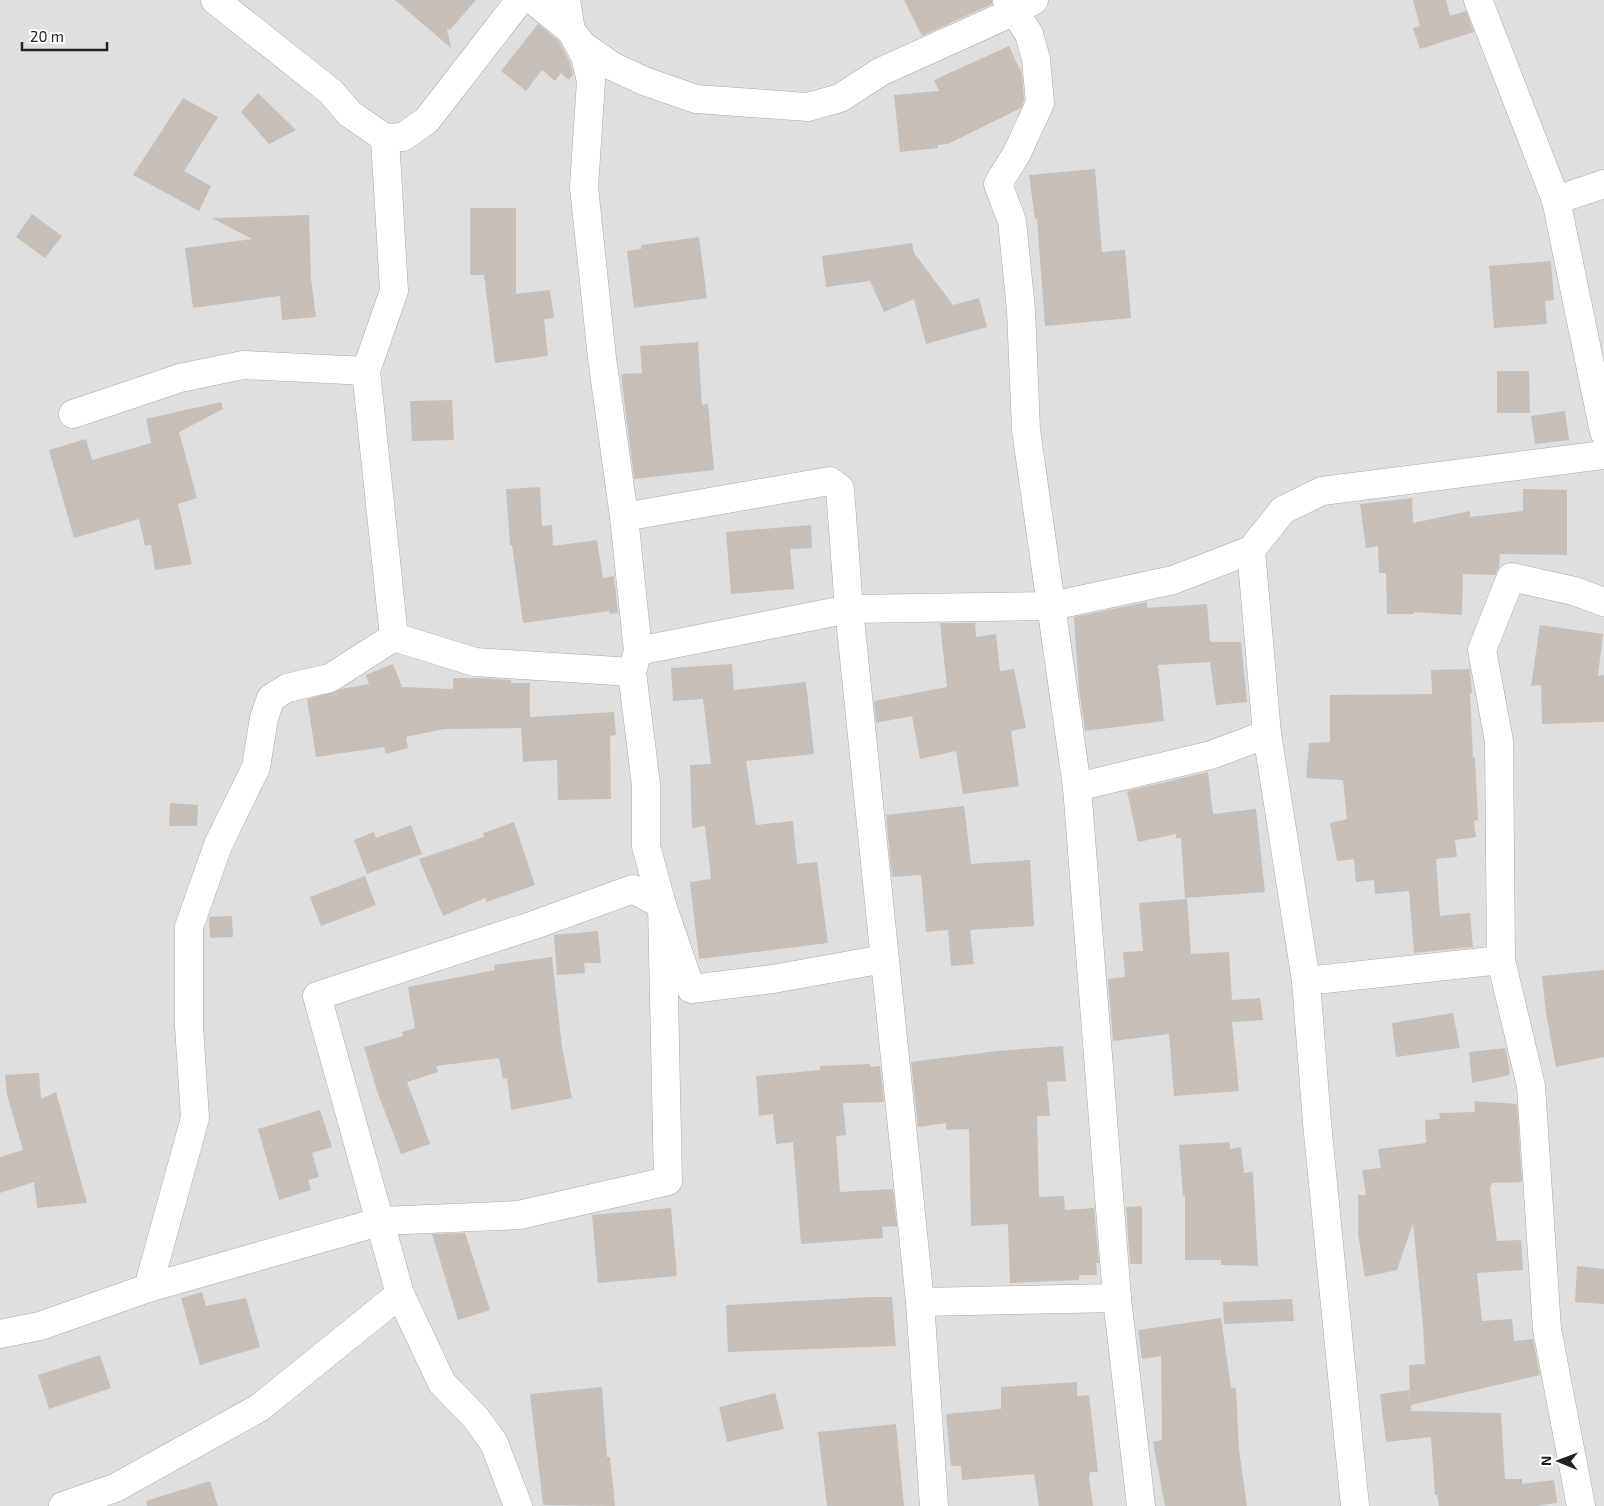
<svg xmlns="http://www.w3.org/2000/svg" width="1604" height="1506" font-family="'Exo 2',sans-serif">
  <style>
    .residential { fill: #e0dfdf }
    .building { fill: #c7bfb8 }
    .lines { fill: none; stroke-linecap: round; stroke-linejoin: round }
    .minor-casing { stroke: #a9a9a9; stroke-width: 29 }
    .minor { stroke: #fff; stroke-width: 28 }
  </style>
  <rect width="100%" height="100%" fill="#f2efe9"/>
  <rect class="residential" x="0" y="0" width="1604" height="1506"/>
  <g class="building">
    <path d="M 395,0 L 476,0 L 450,30 L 447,28 L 451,48 Z"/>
    <path d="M 904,0 L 992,0 L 992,4 L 922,36 Z"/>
    <path d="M 1413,0 L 1446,0 L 1450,16 L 1466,11 L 1474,32 L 1420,49 L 1413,28 L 1420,26 Z"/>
    <path d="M 538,24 L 559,41 L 570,62 L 573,74 L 569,80 L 561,73 L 555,81 L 542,70 L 526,91 L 501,71 Z"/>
    <path d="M 1009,46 L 1022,74 L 1024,100 L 1021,108 L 948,144 L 938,145 L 938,148 L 900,152 L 894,95 L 939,91 L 934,80 Z"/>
    <path d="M 258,93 L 296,130 L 269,144 L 241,112 Z"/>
    <path d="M 183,98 L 218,117 L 184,171 L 211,186 L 199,211 L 133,175 Z"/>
    <path d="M 1095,169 L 1102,252 L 1125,250 L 1131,318 L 1045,326 L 1037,219 L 1035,219 L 1029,175 Z"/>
    <path d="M 470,208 L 516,208 L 516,294 L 550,290 L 554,318 L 544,319 L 548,356 L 495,363 L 484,275 L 470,275 Z"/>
    <path d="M 32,214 L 62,236 L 45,258 L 16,237 Z"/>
    <path d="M 309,215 L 311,279 L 316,317 L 282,320 L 280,296 L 193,308 L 185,248 L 252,239 L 212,218 Z"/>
    <path d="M 699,237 L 707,298 L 634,308 L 627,251 L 641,249 L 641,245 Z"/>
    <path d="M 912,243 L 914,253 L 953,305 L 979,298 L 987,327 L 926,344 L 914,299 L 884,312 L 870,281 L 826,287 L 822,256 Z"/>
    <path d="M 1551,261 L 1554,300 L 1545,301 L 1547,324 L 1494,328 L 1489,266 Z"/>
    <path d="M 698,342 L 702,405 L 708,404 L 714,470 L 634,479 L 621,374 L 642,373 L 640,346 Z"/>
    <path d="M 1497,371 L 1529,371 L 1530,413 L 1497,413 Z"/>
    <path d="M 452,400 L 454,440 L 412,441 L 410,401 Z"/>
    <path d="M 221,402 L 223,409 L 179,432 L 197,498 L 178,504 L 192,564 L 155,570 L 151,545 L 145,546 L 139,519 L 74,538 L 49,450 L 86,439 L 92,460 L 151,443 L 146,419 Z"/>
    <path d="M 1565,411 L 1569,440 L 1535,444 L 1531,416 Z"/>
    <path d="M 540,487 L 542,526 L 552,525 L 553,546 L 597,540 L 603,578 L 614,576 L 618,613 L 610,614 L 609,611 L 523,623 L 512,545 L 510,545 L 506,489 Z"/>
    <path d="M 1523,489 L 1567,490 L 1567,555 L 1500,554 L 1499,567 L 1495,575 L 1463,574 L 1462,615 L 1414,612 L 1414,614 L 1387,614 L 1386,573 L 1379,573 L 1378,546 L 1366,548 L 1360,504 L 1412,498 L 1413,523 L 1470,511 L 1470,517 L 1523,511 Z"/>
    <path d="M 811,525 L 812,548 L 790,549 L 794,589 L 731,594 L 726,532 Z"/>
    <path d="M 1147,602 L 1147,608 L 1207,604 L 1210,642 L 1241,642 L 1247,702 L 1216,705 L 1210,662 L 1158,665 L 1164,721 L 1085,731 L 1079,690 L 1074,617 Z"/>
    <path d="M 940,623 L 975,623 L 976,637 L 996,634 L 1000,671 L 1014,669 L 1026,728 L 1011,731 L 1019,786 L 963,794 L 956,751 L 920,759 L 912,716 L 876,723 L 874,701 L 947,687 Z"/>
    <path d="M 1540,625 L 1603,634 L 1598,676 L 1604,675 L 1604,722 L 1542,724 L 1541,685 L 1531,686 Z"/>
    <path d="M 393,664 L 402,687 L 453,689 L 453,678 L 483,678 L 511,680 L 511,683 L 530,683 L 530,717 L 614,712 L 616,735 L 610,736 L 611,799 L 558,800 L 557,760 L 523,762 L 521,728 L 444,729 L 406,737 L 408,748 L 386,754 L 384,747 L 316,757 L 307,699 L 342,689 L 369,684 L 366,675 Z"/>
    <path d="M 732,664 L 734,690 L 806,682 L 814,754 L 746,761 L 756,825 L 793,821 L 797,864 L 817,862 L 828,943 L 699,959 L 690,882 L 711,879 L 705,826 L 692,828 L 690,765 L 711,764 L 703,699 L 673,701 L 671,668 Z"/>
    <path d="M 1470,669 L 1472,693 L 1470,693 L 1473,758 L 1475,758 L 1478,820 L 1474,821 L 1476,837 L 1455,840 L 1457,857 L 1436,859 L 1440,916 L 1470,913 L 1473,947 L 1414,953 L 1409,891 L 1375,894 L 1374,880 L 1356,882 L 1354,859 L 1337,861 L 1330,823 L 1347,819 L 1343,780 L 1306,778 L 1309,743 L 1330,742 L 1330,695 L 1432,694 L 1431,670 Z"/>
    <path d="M 1208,772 L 1213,814 L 1256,809 L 1265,892 L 1185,898 L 1181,838 L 1176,838 L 1176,834 L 1138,842 L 1127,791 Z"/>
    <path d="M 170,803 L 198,805 L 197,826 L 169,826 Z"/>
    <path d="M 964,806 L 971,864 L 1030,860 L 1034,926 L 970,930 L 974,964 L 951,966 L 948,930 L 926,932 L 921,875 L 892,877 L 886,815 Z"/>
    <path d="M 514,822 L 535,885 L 487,902 L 485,898 L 443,916 L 419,859 L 484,837 L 483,833 Z"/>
    <path d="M 411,825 L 422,854 L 367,874 L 354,840 L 374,832 L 376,838 Z"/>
    <path d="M 365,876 L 376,905 L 321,926 L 310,897 Z"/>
    <path d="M 1187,899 L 1191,954 L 1229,952 L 1232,1000 L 1260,998 L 1263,1020 L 1232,1022 L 1239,1091 L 1174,1096 L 1169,1034 L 1113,1041 L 1108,979 L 1125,977 L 1123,952 L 1143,951 L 1139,903 Z"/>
    <path d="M 232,916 L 233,937 L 210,938 L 209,917 Z"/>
    <path d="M 598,931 L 601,963 L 584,963 L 585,973 L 557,975 L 554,935 Z"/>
    <path d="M 552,957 L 562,1047 L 572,1098 L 511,1110 L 507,1078 L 503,1079 L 499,1058 L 436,1066 L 438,1072 L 407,1082 L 430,1144 L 401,1154 L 377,1091 L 364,1047 L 403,1036 L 402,1032 L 415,1028 L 408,987 L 495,970 L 494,965 Z"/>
    <path d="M 1604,970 L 1604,1057 L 1556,1067 L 1546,1013 L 1542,976 Z"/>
    <path d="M 1453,1013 L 1460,1048 L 1396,1057 L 1392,1023 Z"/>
    <path d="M 1063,1046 L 1066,1081 L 1047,1082 L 1050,1116 L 1037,1116 L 1039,1197 L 1064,1196 L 1065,1210 L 1094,1208 L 1099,1263 L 1096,1263 L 1097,1275 L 1079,1275 L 1079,1280 L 1010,1283 L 1008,1224 L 971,1226 L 969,1129 L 946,1130 L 946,1123 L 918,1127 L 911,1062 L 997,1051 Z"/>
    <path d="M 1506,1048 L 1510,1075 L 1472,1083 L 1469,1052 Z"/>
    <path d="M 870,1064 L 870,1067 L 880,1066 L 884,1102 L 843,1103 L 846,1135 L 836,1136 L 840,1192 L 893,1189 L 897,1226 L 882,1227 L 883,1238 L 801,1244 L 793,1142 L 776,1144 L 773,1114 L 759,1116 L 756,1076 L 820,1070 L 820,1066 Z"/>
    <path d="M 39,1073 L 41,1099 L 56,1092 L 87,1203 L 37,1208 L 34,1182 L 0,1193 L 0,1157 L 23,1150 L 7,1095 L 5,1075 Z"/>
    <path d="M 1474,1101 L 1517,1104 L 1522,1182 L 1492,1183 L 1490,1188 L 1497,1241 L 1521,1240 L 1523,1270 L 1477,1273 L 1482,1321 L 1512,1319 L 1514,1341 L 1533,1339 L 1540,1375 L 1411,1405 L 1411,1411 L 1501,1413 L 1505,1479 L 1522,1479 L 1522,1484 L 1554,1480 L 1557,1503 L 1536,1506 L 1439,1506 L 1437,1495 L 1435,1495 L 1431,1437 L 1386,1442 L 1380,1394 L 1409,1390 L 1410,1402 L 1409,1365 L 1425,1364 L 1423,1326 L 1413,1223 L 1397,1270 L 1365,1277 L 1358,1234 L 1358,1195 L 1366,1195 L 1362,1170 L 1381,1168 L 1378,1149 L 1426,1143 L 1425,1120 L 1440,1119 L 1439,1113 L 1475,1112 Z"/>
    <path d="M 320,1110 L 332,1147 L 312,1153 L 319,1177 L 308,1180 L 311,1190 L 279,1200 L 258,1129 Z"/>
    <path d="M 1230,1142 L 1230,1149 L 1241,1147 L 1244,1173 L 1253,1172 L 1258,1266 L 1221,1265 L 1221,1260 L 1185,1260 L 1185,1196 L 1183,1196 L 1179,1145 Z"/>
    <path d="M 1142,1206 L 1142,1264 L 1130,1264 L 1126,1207 Z"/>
    <path d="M 671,1208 L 677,1276 L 598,1283 L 592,1215 Z"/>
    <path d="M 465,1233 L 490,1310 L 458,1320 L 432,1234 Z"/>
    <path d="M 1577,1266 L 1604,1269 L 1604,1304 L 1575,1302 Z"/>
    <path d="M 202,1292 L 206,1306 L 246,1298 L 260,1347 L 200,1365 L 181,1298 Z"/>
    <path d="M 871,1297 L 892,1297 L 896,1346 L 728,1352 L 726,1305 Z"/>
    <path d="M 1292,1299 L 1294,1321 L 1224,1324 L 1223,1302 Z"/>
    <path d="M 1221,1318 L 1231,1388 L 1236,1388 L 1239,1450 L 1247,1506 L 1165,1506 L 1153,1442 L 1162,1440 L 1161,1356 L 1142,1359 L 1138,1330 Z"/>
    <path d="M 100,1355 L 111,1388 L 49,1409 L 38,1375 Z"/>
    <path d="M 1077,1382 L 1077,1396 L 1089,1395 L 1098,1472 L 1090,1472 L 1089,1478 L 1093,1506 L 1039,1506 L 1034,1474 L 962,1480 L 961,1466 L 951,1466 L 946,1414 L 1001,1409 L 1001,1387 Z"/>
    <path d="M 602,1387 L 607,1457 L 610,1457 L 615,1506 L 543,1505 L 530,1394 Z"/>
    <path d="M 775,1393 L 784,1429 L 727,1442 L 719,1407 Z"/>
    <path d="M 896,1424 L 904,1506 L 827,1506 L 818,1432 Z"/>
    <path d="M 210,1481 L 218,1506 L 147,1506 L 146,1501 Z"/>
  </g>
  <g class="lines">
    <defs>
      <g id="minor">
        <path d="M 215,0 L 331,92 L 350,114 L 385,138 L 403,137 L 427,120 L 520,0"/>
        <path d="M 533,0 L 571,31 L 582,45 L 612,66 L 644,81 L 696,99 L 808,107 L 840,98 L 880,72 L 1013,12 L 1034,0"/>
        <path d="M 566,0 L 571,31 L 585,56 L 591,81 L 584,187 L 602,358 L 624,517 L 638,651"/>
        <path d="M 1007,0 L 1029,34 L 1036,59 L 1040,103 L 1017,153 L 998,184 L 1012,221 L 1021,310 L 1026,430 L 1077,787 L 1117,1298 L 1141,1506"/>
        <path d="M 1478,0 L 1556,200 L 1604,432"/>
        <path d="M 385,138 L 394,291 L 366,371 L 394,637"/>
        <path d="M 1556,200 L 1604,184"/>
        <path d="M 73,414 L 180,378 L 243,365 L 366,371"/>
        <path d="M 624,517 L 830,481 L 840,489 L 849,609 L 920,1302 L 934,1506"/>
        <path d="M 1251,550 L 1267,734 L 1306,981 L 1317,1123 L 1355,1506"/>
        <path d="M 1077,787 L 1211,755 L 1267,734"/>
        <path d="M 1306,981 L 1501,960"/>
        <path d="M 148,1288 L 195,1118 L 189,1026 L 189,927 L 218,845 L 256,767 L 264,718 L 271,698 L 287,688 L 330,678 L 394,637 L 475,662 L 632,672 L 638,651 L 849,609 L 1052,606 L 1173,580 L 1251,550 L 1283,510 L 1322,491 L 1604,455"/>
        <path d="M 920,1302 L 1117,1298"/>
        <path d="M 0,1334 L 40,1326 L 148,1288 L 382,1221 L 519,1215 L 668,1181 L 662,905 L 646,846 L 646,785 L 632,672"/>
        <path d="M 63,1506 L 115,1488 L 259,1408 L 400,1294"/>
        <path d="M 518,1506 L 494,1443 L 476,1418 L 442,1383 L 400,1294 L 317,996 L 534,925 L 633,889 L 662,905 L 691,989 L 773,979 L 884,959"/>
        <path d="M 1581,1506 L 1547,1329 L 1531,1086 L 1501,960 L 1499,741 L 1482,650 L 1511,577 L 1574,591 L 1604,602"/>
      </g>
    </defs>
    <use href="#minor" class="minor-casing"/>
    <use href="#minor" class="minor"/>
  </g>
  <g transform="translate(1559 1461) rotate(271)" stroke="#ffffff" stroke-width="4" paint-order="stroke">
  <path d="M0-4L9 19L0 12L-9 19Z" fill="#222222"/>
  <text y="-8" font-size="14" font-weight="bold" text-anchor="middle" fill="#222222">N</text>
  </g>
  <path d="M22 42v8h85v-8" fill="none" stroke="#222222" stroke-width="2.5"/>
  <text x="30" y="42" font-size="15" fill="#222222" stroke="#ffffff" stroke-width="4" paint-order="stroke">20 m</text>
</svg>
